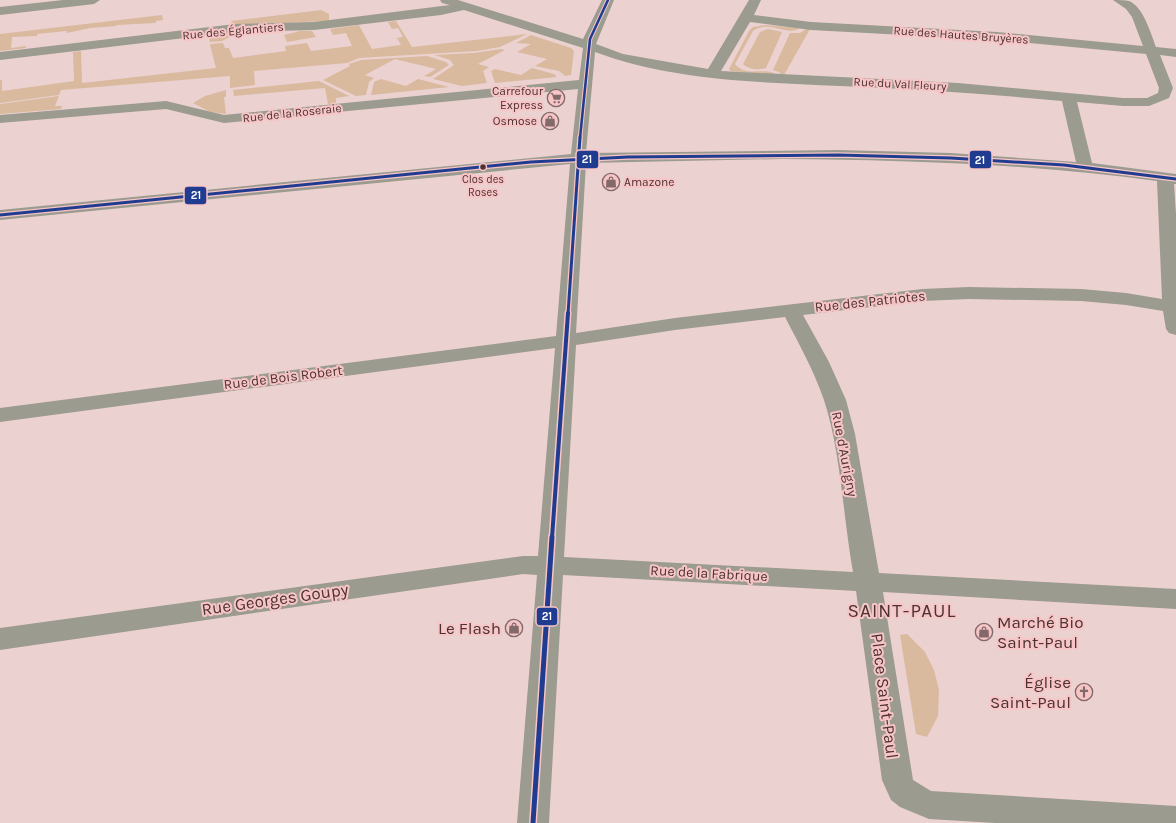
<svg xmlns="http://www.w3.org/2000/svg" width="1176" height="823" font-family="Karla,sans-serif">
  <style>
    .green { fill: #d9ba9e }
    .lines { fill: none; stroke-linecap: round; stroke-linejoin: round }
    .minor { fill: #9b9b90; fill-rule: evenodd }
    .bus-1-far3-casing { stroke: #f8c5c6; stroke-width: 4.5 }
    .bus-1-far2-casing { stroke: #f8c5c6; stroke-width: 5.5 }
    .bus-1-far1-casing { stroke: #f8c5c6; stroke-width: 7 }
    .bus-1-casing { stroke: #f8c5c6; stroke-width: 8 }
    .bus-1-far3 { stroke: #1f3c90; stroke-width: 2.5 }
    .bus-1-far2 { stroke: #1f3c90; stroke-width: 3 }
    .bus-1-far1 { stroke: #1f3c90; stroke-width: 4 }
    .bus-1 { stroke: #1f3c90; stroke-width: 5 }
    .bus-dot { fill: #4b3233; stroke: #f8c5c6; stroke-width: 1.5 }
    .labels { text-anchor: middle; stroke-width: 4; stroke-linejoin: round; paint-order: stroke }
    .far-bus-label { font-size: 11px; fill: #4b3233; stroke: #f8c5c6 }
    .far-street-label { font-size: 12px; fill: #4b3233; stroke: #f8c5c6 }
    .far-poi-label { font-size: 12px; fill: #4b3233; stroke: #f8c5c6; text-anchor: end }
    .street-label { font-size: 14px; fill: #4b3233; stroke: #f8c5c6 }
    .near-street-label { font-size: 17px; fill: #4b3233; stroke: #f8c5c6 }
    .near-poi-label { font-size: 17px; fill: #4b3233; stroke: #f8c5c6; text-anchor: end }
    .near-quarter-label { font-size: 19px; letter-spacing: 1px; fill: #4b3233; stroke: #f8c5c6 }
    .line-badge { stroke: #f8c5c6; stroke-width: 1.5 }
    .badge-label { font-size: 11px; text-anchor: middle; font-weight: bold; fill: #fff }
  </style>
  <rect width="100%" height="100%" fill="#ecd1d1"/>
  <g class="green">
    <path d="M 321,10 L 329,14 L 329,21 L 232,25 L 231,21 Z"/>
    <path d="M 162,15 L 163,20 L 156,21 L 156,23 L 117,25 L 116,26 L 90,28 L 67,33 L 67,31 L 37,34 L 37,36 L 12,37 L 11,48 L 26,46 L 26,48 L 0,51 L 0,34 Z"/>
    <path d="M 396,21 L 412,47 L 527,34 L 500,47 L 477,51 L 359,58 L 347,63 L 254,71 L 255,85 L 230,88 L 230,76 L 61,90 L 59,95 L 0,103 L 0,80 L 2,80 L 2,91 L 74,81 L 73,52 L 81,51 L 82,83 L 216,68 L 210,45 L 211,44 L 223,43 L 225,48 L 229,48 L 233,58 L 286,51 L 285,46 L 307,43 L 311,51 L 352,46 L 346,33 L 333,35 L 330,29 L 359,25 L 372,49 L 401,45 L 397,38 L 403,37 L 398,28 L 392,29 L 388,22 Z"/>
    <path d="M 765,25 L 800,28 C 786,37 770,19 753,31 L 735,64 C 747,79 768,65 777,76 L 731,71 L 729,69 L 749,31 L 753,27 Z"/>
    <path d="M 768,29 L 782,32 L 766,68 C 759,70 749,70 743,64 L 760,32 Z"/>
    <path d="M 806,29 L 810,29 L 784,75 L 782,75 L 779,72 L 773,70 L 790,33 L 800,33 Z"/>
    <path d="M 300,31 L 312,31 L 316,37 L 287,42 L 284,35 Z"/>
    <path d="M 240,32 L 222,41 L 210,42 L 208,35 Z"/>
    <path d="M 531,35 L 571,48 L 574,51 L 571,75 L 565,76 L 559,71 L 535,66 L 547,59 L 517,52 L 531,44 L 516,43 Z"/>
    <path d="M 501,49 L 505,50 L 478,64 L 489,67 L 483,71 L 487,83 L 462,86 L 433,79 L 454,65 L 450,60 L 435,55 L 474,53 Z"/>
    <path d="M 427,56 L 446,62 L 449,65 L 430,77 L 424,76 L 436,69 L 395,59 L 365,75 L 374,78 L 369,82 L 366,95 L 356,96 L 323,80 L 350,66 L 349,64 L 361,60 Z"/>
    <path d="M 532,68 L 554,74 L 557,77 L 495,83 L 491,71 L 495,69 L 521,75 Z"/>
    <path d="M 381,79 L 406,86 L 418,79 L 449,87 L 371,95 L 374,82 Z"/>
    <path d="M 319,81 L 349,96 L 336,98 L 336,103 L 328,104 L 325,88 L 234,96 L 233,90 Z"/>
    <path d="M 226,90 L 226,97 L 224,97 L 226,114 L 210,112 L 193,103 L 205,96 Z"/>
    <path d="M 59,96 L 55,106 L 62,106 L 61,109 L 0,114 L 0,104 Z"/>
    <path d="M 907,634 L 925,652 L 934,670 L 939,690 L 938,716 L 927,737 L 916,734 L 900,635 Z"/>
  </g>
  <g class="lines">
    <g class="minor">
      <path d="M 63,0 L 100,0 L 94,4 L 0,15 L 0,7 Z"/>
      <path d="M 440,0 L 458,0 L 583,39 L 602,0 L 614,0 L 596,44 L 623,54 L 708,69 L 749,0 L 761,0 L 754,15 L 811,22 L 997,32 L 1143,46 L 1132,17 L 1126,9 L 1113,0 C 1118,0 1125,0 1129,1 C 1143,6 1151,34 1156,47 L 1176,49 L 1176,57 L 1160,55 L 1173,88 L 1169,98 L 1149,106 L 1123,106 L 1077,102 L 1092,163 L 1176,174 L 1176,184 L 1174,184 L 1176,214 L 1176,335 L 1169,333 L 1166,329 L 1163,311 L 1126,305 L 1081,301 L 969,299 L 922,301 L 803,315 L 829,362 L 846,400 L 855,434 L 879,573 L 1176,589 L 1176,609 L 883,592 L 913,780 L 931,791 L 1176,806 L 1176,823 L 995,823 L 929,819 L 900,807 L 891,800 L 882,780 L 856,591 L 563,575 L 549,823 L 517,823 L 537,575 L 523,574 L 0,650 L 0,628 L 523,556 L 538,556 L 555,348 L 0,422 L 0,408 L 556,336 L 570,164 L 0,220 L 0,210 L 571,154 L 578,89 L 224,123 L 166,109 L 0,123 L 0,115 L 166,101 L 224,115 L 579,80 L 583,48 L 464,10 L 441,15 L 314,30 L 235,32 L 0,60 L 0,52 L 235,24 L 314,22 L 450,5 L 442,3 ZM 750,22 L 811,30 L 997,40 L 1146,54 L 1159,88 L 1158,93 L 1147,98 L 1123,98 L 958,83 L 721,71 ZM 595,52 C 673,81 758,82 840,86 C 914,89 988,94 1062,101 L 1076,162 L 951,153 L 838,150 L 586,153 ZM 782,159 C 907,160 1032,164 1157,181 L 1162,299 L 1126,293 L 1081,289 L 969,287 L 922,289 L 675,318 L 576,333 L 586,163 ZM 785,317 C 799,344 814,371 824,400 C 841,452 843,517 853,572 L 564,557 L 576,345 L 675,330 Z"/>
    </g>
    <defs>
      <path id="bus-1-far3" d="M 580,138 L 590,39 L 608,0"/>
      <g id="bus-1-far2">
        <path d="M 0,215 L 531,162 L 628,157 L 838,155 L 951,158 L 1064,165 L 1176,179"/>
        <path d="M 568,314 L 580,137"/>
      </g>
      <path id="bus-1-far1" d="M 552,538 L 568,313"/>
      <path id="bus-1" d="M 533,823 L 552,537"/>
    </defs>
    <use href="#bus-1-far3" class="bus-1-far3-casing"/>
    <use href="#bus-1-far2" class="bus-1-far2-casing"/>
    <use href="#bus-1-far1" class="bus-1-far1-casing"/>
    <use href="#bus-1" class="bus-1-casing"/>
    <use href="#bus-1-far3" class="bus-1-far3"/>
    <use href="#bus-1-far2" class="bus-1-far2"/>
    <use href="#bus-1-far1" class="bus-1-far1"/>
    <use href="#bus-1" class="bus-1"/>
  </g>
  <defs>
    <symbol id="supermarket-ring" viewBox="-11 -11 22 22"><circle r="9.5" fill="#f8c5c6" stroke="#836a6a" stroke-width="1.5"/><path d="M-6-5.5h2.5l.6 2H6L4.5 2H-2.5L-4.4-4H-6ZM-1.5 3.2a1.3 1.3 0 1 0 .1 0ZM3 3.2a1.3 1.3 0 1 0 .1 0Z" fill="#836a6a"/></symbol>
    <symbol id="shop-ring" viewBox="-11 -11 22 22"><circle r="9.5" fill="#f8c5c6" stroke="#836a6a" stroke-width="1.5"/><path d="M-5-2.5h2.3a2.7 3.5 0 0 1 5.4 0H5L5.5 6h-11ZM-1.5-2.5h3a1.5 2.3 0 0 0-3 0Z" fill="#836a6a"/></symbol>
    <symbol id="church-ring" viewBox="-11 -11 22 22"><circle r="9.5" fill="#f8c5c6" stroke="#836a6a" stroke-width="1.5"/><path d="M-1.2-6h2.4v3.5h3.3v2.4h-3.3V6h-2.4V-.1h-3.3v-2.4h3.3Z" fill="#836a6a"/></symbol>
  </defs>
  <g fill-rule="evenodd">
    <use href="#supermarket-ring" x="546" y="88" width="20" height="20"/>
    <use href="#shop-ring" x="540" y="111" width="20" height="20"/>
    <use href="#shop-ring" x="601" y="172" width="20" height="20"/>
    <use href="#shop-ring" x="504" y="618" width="20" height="20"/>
    <use href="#shop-ring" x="974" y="622" width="20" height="20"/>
    <use href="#church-ring" x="1074" y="682" width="20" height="20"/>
  </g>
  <circle class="bus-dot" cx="483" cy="167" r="3.5"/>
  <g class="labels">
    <g class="far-bus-label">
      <text x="483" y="183">Clos des<tspan x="483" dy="13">Roses</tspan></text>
    </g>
    <g class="far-street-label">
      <text transform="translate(233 31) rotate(-5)" y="4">Rue des Églantiers</text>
      <text transform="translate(961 35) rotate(4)" y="4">Rue des Hautes Bruyères</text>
      <text transform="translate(900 84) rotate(3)" y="4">Rue du Val Fleury</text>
      <text transform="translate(292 113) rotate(-6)" y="4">Rue de la Roseraie</text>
    </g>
    <g class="far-poi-label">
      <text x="543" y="95">Carrefour<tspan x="543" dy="14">Express</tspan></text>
      <text x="537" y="125">Osmose</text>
      <text x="624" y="186" text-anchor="start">Amazone</text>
    </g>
    <g class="street-label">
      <text transform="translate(870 301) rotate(-6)" y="5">Rue des Patriotes</text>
      <text transform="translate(283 377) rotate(-7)" y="5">Rue de Bois Robert</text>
      <text transform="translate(845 454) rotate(79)" y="5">Rue d'Aurigny</text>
      <text transform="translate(709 573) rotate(3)" y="5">Rue de la Fabrique</text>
    </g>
    <g class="near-street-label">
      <text transform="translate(275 599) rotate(-8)" y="6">Rue Georges Goupy</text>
      <text transform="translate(885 696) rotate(83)" y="6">Place Saint-Paul</text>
    </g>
    <g class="near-poi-label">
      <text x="997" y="628" text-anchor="start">Marché Bio<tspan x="997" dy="20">Saint-Paul</tspan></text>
      <text x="501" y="634">Le Flash</text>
      <text x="1071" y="688">Église<tspan x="1071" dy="20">Saint-Paul</tspan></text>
    </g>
    <g class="near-quarter-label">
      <text x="902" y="617">SAINT-PAUL</text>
    </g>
  </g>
  <g class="line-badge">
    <rect x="576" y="150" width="23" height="19" rx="4" fill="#1f3c90"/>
    <rect x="969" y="150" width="23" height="19" rx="4" fill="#1f3c90"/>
    <rect x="184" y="186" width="23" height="19" rx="4" fill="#1f3c90"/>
    <rect x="536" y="607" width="22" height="19" rx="4" fill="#1f3c90"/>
  </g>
  <g class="badge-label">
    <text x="587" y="163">21</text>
    <text x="980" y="164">21</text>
    <text x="196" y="199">21</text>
    <text x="547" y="620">21</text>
  </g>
</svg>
